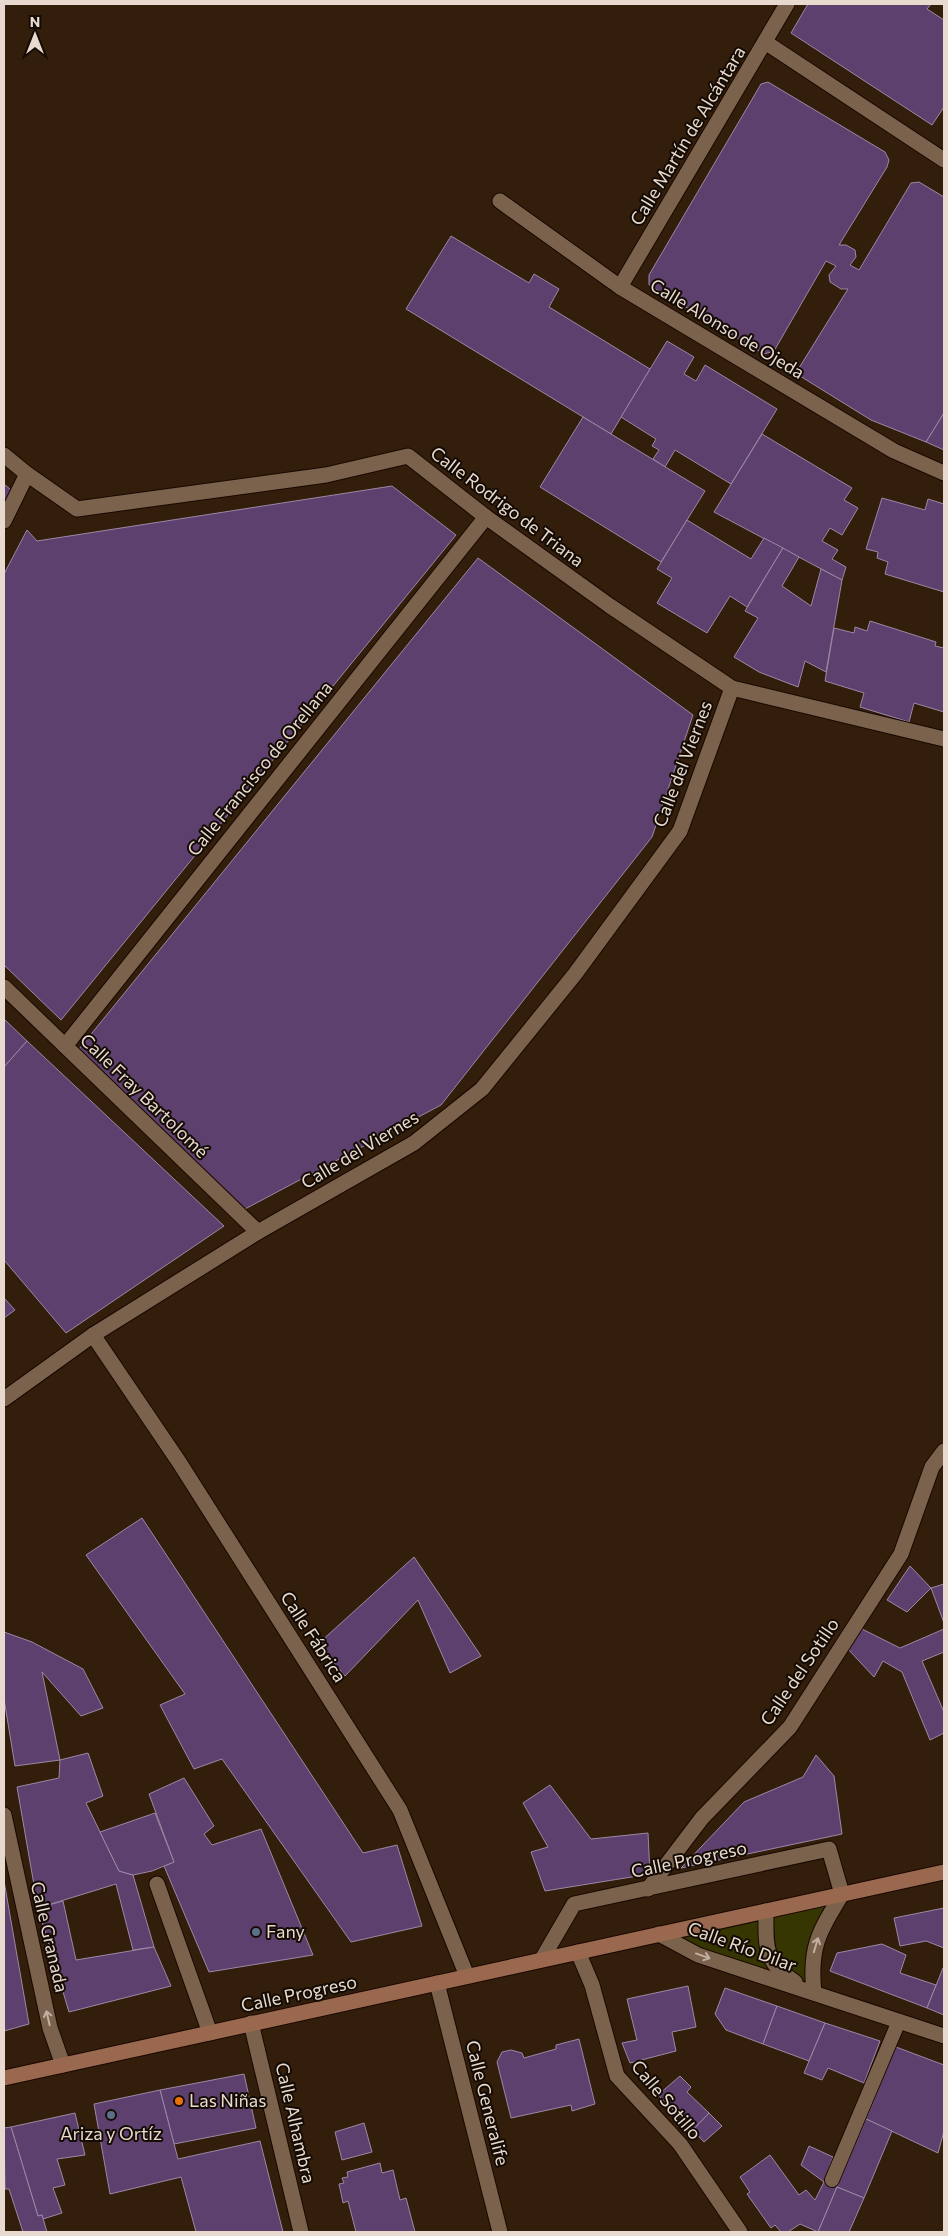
<svg xmlns="http://www.w3.org/2000/svg" width="948" height="2236" font-family="Commissioner,sans-serif">
  <style>
    .green { fill: #363602 }
    .building { fill: #5e406e; stroke: #9a89a5 }
    .lines { fill: none; stroke-linecap: round; stroke-linejoin: round }
    .service-casing { stroke: #1a0800; stroke-width: 16 }
    .minor-casing { stroke: #1a0800; stroke-width: 17 }
    .secondary-casing { stroke: #1a0800; stroke-width: 17 }
    .service { stroke: #7a624d; stroke-width: 14 }
    .minor { stroke: #7a624d; stroke-width: 15 }
    .secondary { stroke: #99684e; stroke-width: 15 }
    .oneway { stroke: #c2b0a1 }
    .service-dot { fill: #5c6f8a; stroke: #140b04; stroke-width: 2 }
    .food-dot { fill: #e8710a; stroke: #140b04; stroke-width: 2 }
    .labels { text-anchor: middle; stroke-width: 4; stroke-linejoin: round; paint-order: stroke }
    .street-label { font-size: 18px; fill: #e8dace; stroke: #140b04 }
    .poi-label { font-size: 18px; fill: #e8dace; stroke: #140b04; text-anchor: start }
  </style>
  <rect width="100%" height="100%" fill="#331e0b"/>
  <path class="green" d="M 842,1894 L 822,1926 L 814,1993 L 659,1934 Z"/>
  <g class="building">
    <path d="M 808,4 L 931,4 L 927,9 L 944,20 L 944,107 L 932,125 L 791,33 Z"/>
    <path d="M 768,82 L 885,152 L 889,160 L 887,167 L 839,245 L 846,245 L 855,250 L 856,257 L 850,265 L 859,270 L 911,183 L 919,182 L 944,197 L 944,413 L 926,442 L 871,420 L 800,376 L 799,368 L 848,289 L 841,289 L 830,282 L 829,275 L 836,266 L 826,261 L 774,351 L 764,354 L 649,285 L 649,275 L 761,84 Z"/>
    <path d="M 451,236 L 529,283 L 534,274 L 559,289 L 549,307 L 650,369 L 611,434 L 406,309 Z"/>
    <path d="M 667,341 L 694,357 L 684,374 L 696,381 L 705,365 L 777,409 L 731,484 L 675,450 L 665,467 L 653,459 L 659,450 L 652,446 L 656,439 L 621,417 Z"/>
    <path d="M 944,413 L 944,450 L 926,442 Z"/>
    <path d="M 583,417 L 705,491 L 661,562 L 540,487 Z"/>
    <path d="M 762,434 L 852,488 L 844,500 L 858,508 L 842,535 L 830,528 L 822,541 L 838,550 L 832,559 L 846,567 L 842,580 L 714,512 Z"/>
    <path d="M 4,484 L 11,490 L 4,505 Z"/>
    <path d="M 392,486 L 456,535 L 61,1020 L 4,965 L 4,574 L 27,530 L 37,541 Z"/>
    <path d="M 882,498 L 925,510 L 928,499 L 944,504 L 944,592 L 885,574 L 888,562 L 877,558 L 878,552 L 866,549 Z"/>
    <path d="M 687,520 L 751,559 L 764,538 L 783,548 L 747,607 L 730,596 L 707,633 L 657,603 L 672,578 L 657,569 Z"/>
    <path d="M 783,548 L 799,557 L 782,586 L 811,606 L 821,569 L 842,580 L 826,672 L 805,661 L 798,687 L 759,672 L 734,657 L 758,618 L 745,611 Z"/>
    <path d="M 478,558 L 693,715 L 652,837 L 441,1105 L 245,1209 L 79,1049 Z"/>
    <path d="M 870,621 L 936,642 L 935,646 L 944,648 L 944,712 L 914,703 L 909,722 L 860,707 L 864,693 L 825,681 L 834,628 L 854,633 L 855,627 L 867,631 Z"/>
    <path d="M 4,1019 L 27,1041 L 4,1067 Z"/>
    <path d="M 27,1041 L 224,1226 L 66,1333 L 4,1260 L 4,1067 Z"/>
    <path d="M 4,1298 L 15,1310 L 4,1318 Z"/>
    <path d="M 142,1518 L 363,1853 L 397,1845 L 422,1926 L 351,1942 L 222,1759 L 194,1769 L 160,1705 L 185,1694 L 86,1555 Z"/>
    <path d="M 414,1557 L 481,1656 L 450,1673 L 418,1600 L 345,1676 L 318,1644 Z"/>
    <path d="M 910,1566 L 931,1588 L 907,1612 L 887,1600 Z"/>
    <path d="M 944,1584 L 944,1623 L 931,1588 Z"/>
    <path d="M 860,1628 L 900,1648 L 944,1629 L 944,1652 L 922,1661 L 944,1712 L 944,1733 L 930,1740 L 902,1672 L 883,1661 L 874,1677 L 847,1648 Z"/>
    <path d="M 4,1632 L 32,1642 L 83,1669 L 103,1708 L 81,1716 L 42,1672 L 60,1760 L 15,1766 L 4,1699 Z"/>
    <path d="M 88,1753 L 103,1796 L 86,1803 L 119,1871 L 133,1875 L 154,1947 L 133,1950 L 116,1884 L 38,1908 L 17,1787 L 59,1778 L 60,1760 Z"/>
    <path d="M 816,1755 L 834,1776 L 842,1834 L 681,1868 L 744,1802 L 803,1777 Z"/>
    <path d="M 184,1778 L 214,1826 L 204,1834 L 212,1845 L 261,1829 L 313,1955 L 209,1972 L 164,1866 L 174,1862 L 149,1794 Z"/>
    <path d="M 550,1785 L 591,1839 L 648,1833 L 650,1874 L 545,1891 L 531,1852 L 548,1847 L 523,1803 Z"/>
    <path d="M 155,1813 L 174,1862 L 152,1871 L 133,1875 L 119,1871 L 100,1832 Z"/>
    <path d="M 4,1881 L 29,2024 L 4,2031 Z"/>
    <path d="M 63,1901 L 76,1960 L 154,1947 L 171,1986 L 69,2012 L 38,1908 Z"/>
    <path d="M 944,1908 L 944,1948 L 926,1941 L 900,1946 L 894,1918 Z"/>
    <path d="M 882,1944 L 906,1955 L 900,1973 L 936,1985 L 927,2008 L 830,1971 L 837,1953 Z"/>
    <path d="M 943,1968 L 944,1969 L 944,2015 L 927,2008 Z"/>
    <path d="M 688,1986 L 696,2027 L 672,2032 L 676,2051 L 630,2063 L 622,2043 L 637,2040 L 627,1999 Z"/>
    <path d="M 725,1988 L 777,2006 L 763,2044 L 726,2030 L 715,2014 Z"/>
    <path d="M 777,2006 L 825,2023 L 809,2061 L 763,2044 Z"/>
    <path d="M 825,2023 L 880,2041 L 864,2083 L 828,2068 L 822,2080 L 804,2073 Z"/>
    <path d="M 579,2039 L 595,2104 L 572,2111 L 571,2105 L 511,2118 L 497,2062 L 502,2052 L 511,2050 L 522,2053 L 524,2058 L 556,2049 L 556,2045 Z"/>
    <path d="M 896,2047 L 944,2065 L 944,2131 L 938,2153 L 866,2119 Z"/>
    <path d="M 244,2074 L 256,2128 L 174,2144 L 160,2090 Z"/>
    <path d="M 680,2076 L 691,2087 L 687,2092 L 709,2113 L 693,2130 L 658,2095 Z"/>
    <path d="M 160,2090 L 178,2159 L 260,2141 L 283,2232 L 196,2232 L 181,2177 L 110,2194 L 94,2104 Z"/>
    <path d="M 75,2113 L 85,2155 L 57,2159 L 65,2185 L 53,2188 L 62,2213 L 43,2219 L 42,2215 L 38,2216 L 11,2127 Z"/>
    <path d="M 709,2113 L 722,2126 L 704,2142 L 693,2130 Z"/>
    <path d="M 866,2119 L 892,2131 L 864,2198 L 837,2187 Z"/>
    <path d="M 364,2123 L 372,2152 L 342,2160 L 335,2132 Z"/>
    <path d="M 11,2127 L 38,2216 L 42,2215 L 47,2232 L 23,2232 L 9,2189 L 5,2189 L 4,2128 Z"/>
    <path d="M 809,2146 L 833,2157 L 824,2182 L 801,2165 Z"/>
    <path d="M 770,2155 L 799,2195 L 806,2190 L 815,2200 L 824,2182 L 837,2187 L 818,2232 L 800,2224 L 788,2232 L 781,2232 L 775,2225 L 771,2228 L 747,2194 L 750,2192 L 740,2177 Z"/>
    <path d="M 380,2163 L 382,2173 L 393,2170 L 400,2200 L 406,2198 L 415,2232 L 356,2232 L 348,2201 L 343,2203 L 339,2184 L 344,2183 L 342,2178 L 348,2177 L 347,2172 Z"/>
    <path d="M 837,2187 L 864,2198 L 849,2232 L 818,2232 Z"/>
  </g>
  <g class="lines">
    <defs>
      <path id="service" d="M 832,2180 L 899,2021"/>
      <g id="minor">
        <path d="M 765,42 L 944,160"/>
        <path d="M 500,201 L 620,287 L 894,451 L 944,473"/>
        <path d="M 620,287 L 787,4"/>
        <path d="M 4,455 L 27,474 L 77,509 L 326,475 L 408,456 L 486,517 L 610,606 L 732,688 L 944,739"/>
        <path d="M 4,521 L 27,474"/>
        <path d="M 4,987 L 258,1232"/>
        <path d="M 65,1046 L 486,517"/>
        <path d="M 93,1335 L 179,1462 L 400,1810 L 467,1976"/>
        <path d="M 4,1399 L 93,1335 L 258,1232 L 414,1143 L 482,1089 L 575,974 L 680,831 L 732,688"/>
        <path d="M 4,1815 L 50,2028 L 63,2065"/>
        <path d="M 157,1884 L 210,2033"/>
        <path d="M 648,1889 L 702,1818 L 790,1727 L 901,1554 L 932,1467 L 944,1451"/>
        <path d="M 766,1911 C 766,1945 763,1962 795,1982"/>
        <path d="M 659,1934 L 698,1955 L 944,2036"/>
        <path d="M 578,1952 L 592,1985 L 617,2076 L 680,2144 L 740,2232"/>
        <path d="M 542,1959 L 574,1904 L 829,1849 L 842,1894 C 819,1932 809,1947 814,1993"/>
        <path d="M 437,1983 L 500,2232"/>
        <path d="M 251,2023 L 301,2232"/>
      </g>
      <path id="secondary" d="M 4,2078 L 944,1872"/>
    </defs>
    <use href="#service" class="service-casing"/>
    <use href="#minor" class="minor-casing"/>
    <use href="#secondary" class="secondary-casing"/>
    <use href="#service" class="service"/>
    <use href="#minor" class="minor"/>
    <use href="#secondary" class="secondary"/>
  </g>
  <defs><path id="oneway-shaft" d="M-6 0H5M1.5-3L5.5 0L1.5 3" fill="none" stroke-width="1.6" stroke-linecap="round" stroke-linejoin="round" transform="scale(1.25)"/></defs>
  <g class="oneway">
    <use href="#oneway-shaft" transform="translate(816 1945) rotate(-73)"/>
    <use href="#oneway-shaft" transform="translate(703 1956) rotate(20)"/>
    <use href="#oneway-shaft" transform="translate(48 2018) rotate(-103)"/>
  </g>
  <g class="service-dot">
    <circle cx="256" cy="1932" r="5"/>
    <circle cx="111" cy="2115" r="5"/>
  </g>
  <circle class="food-dot" cx="179" cy="2101" r="5"/>
  <g class="labels">
    <g class="street-label">
      <text transform="translate(688 136) rotate(-59)" y="6">Calle Martín de Alcántara</text>
      <text transform="translate(727 329) rotate(31)" y="6">Calle Alonso de Ojeda</text>
      <text transform="translate(507 507) rotate(37)" y="6">Calle Rodrigo de Triana</text>
      <text transform="translate(683 764) rotate(-69)" y="6">Calle del Viernes</text>
      <text transform="translate(260 769) rotate(-51)" y="6">Calle Francisco de Orellana</text>
      <text transform="translate(144 1096) rotate(44)" y="6">Calle Fray Bartolomé</text>
      <text transform="translate(360 1150) rotate(-31)" y="6">Calle del Viernes</text>
      <text transform="translate(313 1637) rotate(57)" y="6">Calle Fábrica</text>
      <text transform="translate(800 1672) rotate(-56)" y="6">Calle del Sotillo</text>
      <text transform="translate(689 1860) rotate(-12)" y="6">Calle Progreso</text>
      <text transform="translate(49 1937) rotate(77)" y="6">Calle Granada</text>
      <text transform="translate(742 1947) rotate(20)" y="6">Calle Río Dilar</text>
      <text transform="translate(299 1994) rotate(-12)" y="6">Calle Progreso</text>
      <text transform="translate(666 2100) rotate(50)" y="6">Calle Sotillo</text>
      <text transform="translate(487 2103) rotate(76)" y="6">Calle Generalife</text>
      <text transform="translate(295 2123) rotate(77)" y="6">Calle Alhambra</text>
    </g>
    <g class="poi-label">
      <text x="266" y="1938">Fany</text>
      <text x="189" y="2107">Las Niñas</text>
      <text x="111" y="2140" text-anchor="middle">Ariza y Ortíz</text>
    </g>
  </g>
  <rect width="948" height="2236" fill="none" stroke="#e8dace" stroke-width="10"/>
  <g transform="translate(35 35)" stroke="#140b04" stroke-width="4" paint-order="stroke">
  <path d="M0-4L9 19L0 12L-9 19Z" fill="#e8dace"/>
  <text y="-8" font-size="14" font-weight="bold" text-anchor="middle" fill="#e8dace">N</text>
  </g>
</svg>
